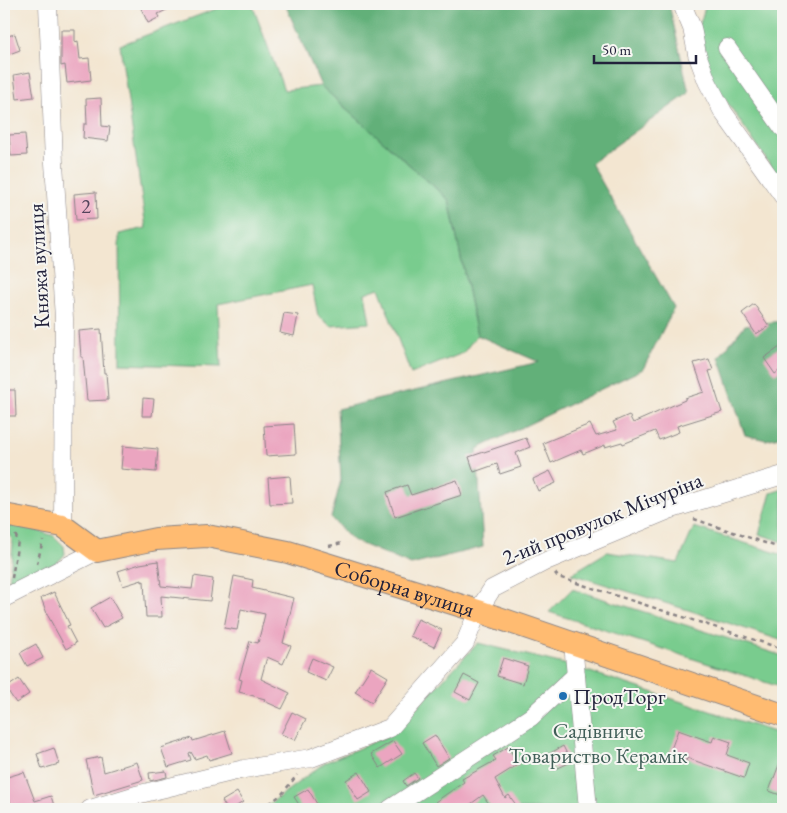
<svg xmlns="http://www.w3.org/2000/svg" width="787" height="813" font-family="'EB Garamond',serif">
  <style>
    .green { fill: #79cc8e; stroke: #4e7764 }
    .forest { fill: #62b079; stroke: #42695a }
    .building { fill: #eba5c0 }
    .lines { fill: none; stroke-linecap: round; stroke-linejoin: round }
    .minor-casing { stroke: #8a8486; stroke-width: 19 }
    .major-casing { stroke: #8a8486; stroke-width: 24 }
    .path { stroke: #8a8486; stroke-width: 2.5; stroke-dasharray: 4 4; stroke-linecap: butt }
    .minor { stroke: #fff; stroke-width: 18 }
    .major { stroke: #ffbb71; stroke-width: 22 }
    .poi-dot { fill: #1f6fb2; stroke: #f6f6f2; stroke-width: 2 }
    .labels { text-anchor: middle; stroke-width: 4; stroke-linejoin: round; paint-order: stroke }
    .number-label { font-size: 20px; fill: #54435c }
    .street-label { font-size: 22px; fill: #22223b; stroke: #f6f6f2 }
    .poi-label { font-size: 22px; fill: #22223b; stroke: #f6f6f2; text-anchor: start }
    .park-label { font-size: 22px; fill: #405e58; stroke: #f6f6f2 }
  </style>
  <rect width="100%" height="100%" fill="#f6f6f2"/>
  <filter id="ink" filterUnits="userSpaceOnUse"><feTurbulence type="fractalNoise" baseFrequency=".02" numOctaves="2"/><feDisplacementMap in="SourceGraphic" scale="10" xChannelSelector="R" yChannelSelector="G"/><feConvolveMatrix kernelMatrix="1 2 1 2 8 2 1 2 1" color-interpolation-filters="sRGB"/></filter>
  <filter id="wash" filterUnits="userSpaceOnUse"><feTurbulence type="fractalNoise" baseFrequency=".0096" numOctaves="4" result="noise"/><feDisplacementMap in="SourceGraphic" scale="20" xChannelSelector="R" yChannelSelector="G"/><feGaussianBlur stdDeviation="1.12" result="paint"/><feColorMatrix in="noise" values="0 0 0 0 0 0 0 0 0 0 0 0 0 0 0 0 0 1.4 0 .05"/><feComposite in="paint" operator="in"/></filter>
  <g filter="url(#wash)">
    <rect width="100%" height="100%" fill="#f3e6d1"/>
    <g class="green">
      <path d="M 229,4 L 252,4 L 284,90 L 321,86 L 449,200 L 477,335 L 463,353 L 411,374 L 379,288 L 365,293 L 370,323 L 331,326 L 318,316 L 312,285 L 218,304 L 221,367 L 120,364 L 119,234 L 146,228 L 120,45 Z"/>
      <path d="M 706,4 L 783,4 L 783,184 L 710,77 L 699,27 Z"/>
      <path d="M 783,489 L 783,542 L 759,534 L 771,493 Z"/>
      <path d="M 15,523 L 54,536 L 64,546 L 65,554 C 56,567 45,567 31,572 C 23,574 16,579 9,582 L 13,544 L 8,527 Z"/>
      <path d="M 694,527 L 783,555 L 783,641 L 688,610 L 571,574 L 607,552 L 678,563 Z"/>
      <path d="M 572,589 L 783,656 L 783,688 L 549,612 Z"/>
      <path d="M 478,643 L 572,666 L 783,735 L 783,809 L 263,809 L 324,763 L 390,735 Z"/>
    </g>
    <g class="forest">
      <path d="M 285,4 L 669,4 L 689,93 L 591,163 L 674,308 L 643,369 L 477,449 L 483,547 L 411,565 L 352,540 L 331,518 L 341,480 L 337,409 L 539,362 L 477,335 L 449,200 L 321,86 Z"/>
      <path d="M 783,321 L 783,436 L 766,440 L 745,435 L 719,357 L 745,325 Z"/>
    </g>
    <g id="blocks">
      <g class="building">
        <path d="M 139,4 L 179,4 L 158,14 L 160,17 L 148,23 Z"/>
        <path d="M 61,30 L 75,30 L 75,42 L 78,41 L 80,59 L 89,58 L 91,80 L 67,83 L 65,65 L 61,66 Z"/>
        <path d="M 15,34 L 20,50 L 4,56 L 4,37 Z"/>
        <path d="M 30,72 L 34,97 L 17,99 L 14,75 Z"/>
        <path d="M 101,98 L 102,126 L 110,127 L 108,141 L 83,138 L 84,124 L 87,124 L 86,99 Z"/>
        <path d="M 25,134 L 27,155 L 11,156 L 9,135 Z"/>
        <path d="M 96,192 L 97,219 L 76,220 L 74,194 Z"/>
        <path d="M 754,304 L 769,326 L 756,334 L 742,313 Z"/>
        <path d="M 284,313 L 298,315 L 294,336 L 280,333 Z"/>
        <path d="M 101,329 L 104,373 L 106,373 L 108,400 L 87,401 L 83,357 L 81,357 L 79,331 Z"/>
        <path d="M 783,345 L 783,368 L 775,374 L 764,358 Z"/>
        <path d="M 709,359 L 713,370 L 709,371 L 722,412 L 677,426 L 679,432 L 659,440 L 655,431 L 623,444 L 622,442 L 605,447 L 605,445 L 583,454 L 581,450 L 551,463 L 543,443 L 590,424 L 596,436 L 617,430 L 613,422 L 629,415 L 633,423 L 685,400 L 685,398 L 704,392 L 694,363 Z"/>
        <path d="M 4,390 L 15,390 L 16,416 L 4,416 Z"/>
        <path d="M 143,398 L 154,399 L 152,416 L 142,416 Z"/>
        <path d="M 294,424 L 296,454 L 266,456 L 264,426 Z"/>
        <path d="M 526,438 L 530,447 L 516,453 L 521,467 L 500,474 L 497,464 L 474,472 L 469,457 Z"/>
        <path d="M 123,446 L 158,449 L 156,472 L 121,469 Z"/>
        <path d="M 550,471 L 556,483 L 538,491 L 533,479 Z"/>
        <path d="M 290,476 L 292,503 L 270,504 L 268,478 Z"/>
        <path d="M 457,480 L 462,495 L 395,517 L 387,492 L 407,485 L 411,495 Z"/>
        <path d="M 158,561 L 161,586 L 192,589 L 194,576 L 213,579 L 210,601 L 161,596 L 162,617 L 146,617 L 144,581 L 142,582 L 142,580 L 123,586 L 118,571 L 140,564 Z"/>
        <path d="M 234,576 L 253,580 L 252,588 L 294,598 L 283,643 L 291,646 L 283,664 L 267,657 L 261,679 L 290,693 L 282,709 L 264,701 L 265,699 L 239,692 L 242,680 L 239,679 L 250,641 L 258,643 L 265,614 L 241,609 L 237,630 L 224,628 Z"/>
        <path d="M 54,592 L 70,625 L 67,626 L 76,643 L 66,649 L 48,616 L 41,598 Z"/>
        <path d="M 110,597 L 122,618 L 103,628 L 91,608 Z"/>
        <path d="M 418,619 L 442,630 L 434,647 L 410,636 Z"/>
        <path d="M 36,644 L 43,658 L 27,666 L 20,653 Z"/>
        <path d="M 312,658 L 333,667 L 326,681 L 306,672 Z"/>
        <path d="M 503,658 L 528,666 L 523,684 L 497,676 Z"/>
        <path d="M 371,667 L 388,677 L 372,702 L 355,692 Z"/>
        <path d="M 464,675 L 479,683 L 470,700 L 455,692 Z"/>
        <path d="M 19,679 L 29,694 L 16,703 L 6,688 Z"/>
        <path d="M 292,712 L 306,719 L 295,740 L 281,734 Z"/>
        <path d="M 678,730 L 712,742 L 714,736 L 731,742 L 727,755 L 749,763 L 744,778 L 687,758 L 686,761 L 669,755 Z"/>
        <path d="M 225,731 L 232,753 L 209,760 L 207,755 L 195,759 L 191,752 L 189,753 L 191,760 L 168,767 L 161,748 L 192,738 L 193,741 Z"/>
        <path d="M 435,735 L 449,758 L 436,766 L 422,743 Z"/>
        <path d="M 393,741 L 402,754 L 380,768 L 371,754 Z"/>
        <path d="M 563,746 L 571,762 L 554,770 L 547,755 Z"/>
        <path d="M 508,747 L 519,764 L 495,779 L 505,798 L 509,795 L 519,809 L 487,809 L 491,807 L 483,795 L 464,809 L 441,809 L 435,802 L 464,782 L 462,779 L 496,760 L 493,756 Z"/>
        <path d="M 54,748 L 59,764 L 42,769 L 37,754 Z"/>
        <path d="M 101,757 L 104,772 L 137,762 L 143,780 L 94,795 L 86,760 Z"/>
        <path d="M 782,757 L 783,757 L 783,796 L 769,791 Z"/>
        <path d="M 166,771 L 167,777 L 150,781 L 149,773 Z"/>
        <path d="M 24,772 L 35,801 L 51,796 L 55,809 L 13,809 L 4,785 L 4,778 Z"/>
        <path d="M 359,772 L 371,792 L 358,800 L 346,780 Z"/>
        <path d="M 414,773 L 418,778 L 406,786 L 403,781 Z"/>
        <path d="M 308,789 L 320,809 L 302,809 L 294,797 Z"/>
        <path d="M 237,792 L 243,802 L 232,809 L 227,809 L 222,801 Z"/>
      </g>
    </g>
  </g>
  <g filter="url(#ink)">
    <use href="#blocks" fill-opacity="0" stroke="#8a8486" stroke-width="1"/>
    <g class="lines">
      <defs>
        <g id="minor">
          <path d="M 48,4 L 54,163 L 64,318 L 63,526"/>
          <path d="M 682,4 L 692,28 L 697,54 L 707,81 L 723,112 L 783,196"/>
          <path d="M 727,48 L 783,128"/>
          <path d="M 4,598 L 97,551"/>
          <path d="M 573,643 L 588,809"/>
          <path d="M 90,809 L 136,795 L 244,769 L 311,758 L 390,728 L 465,643 L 478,611 L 492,589 L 546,561 L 669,510 L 783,475"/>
          <path d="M 390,809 L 531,717 L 576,675"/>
        </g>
        <g id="major">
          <path id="s1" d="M 4,515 L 63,526 L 97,551 L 156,539 L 207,536 L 288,552 L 478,611 L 783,715"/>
        </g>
      </defs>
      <use href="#minor" class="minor-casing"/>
      <use href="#major" class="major-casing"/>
      <g class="path">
        <path d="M 740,4 L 753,8 L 764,6"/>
        <path d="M 700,5 L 708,4"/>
        <path d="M 694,519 L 783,549"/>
        <path d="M 329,546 L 342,543"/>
        <path d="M 37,564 L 43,540"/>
        <path d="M 555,573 L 558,577 L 783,649"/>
        <path d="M 12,578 L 18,541 L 15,534"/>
        <path d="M 263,809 L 282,794 L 297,775"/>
      </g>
      <use href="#minor" class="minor"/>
      <use href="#major" class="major"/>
    </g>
  </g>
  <circle class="poi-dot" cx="563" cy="696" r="5"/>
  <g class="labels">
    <g class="number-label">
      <text x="86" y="213">2</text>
    </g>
    <g class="street-label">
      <text transform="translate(38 266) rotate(-93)" y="8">Княжа вулиця</text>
      <text transform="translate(602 518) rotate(-22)" y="8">2-ий провулок Мічуріна</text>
      <text dy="8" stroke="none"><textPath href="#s1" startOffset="418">Соборна вулиця</textPath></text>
    </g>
    <g class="poi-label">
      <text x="573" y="704">ПродТорг</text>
    </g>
    <g class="park-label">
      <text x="598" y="738">Садівниче<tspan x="598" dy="25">Товариство Керамік</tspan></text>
    </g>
  </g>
  <rect width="787" height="813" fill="none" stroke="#f6f6f2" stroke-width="20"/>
  <path d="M594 55v8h102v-8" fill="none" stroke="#22223b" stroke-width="2.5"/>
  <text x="602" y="55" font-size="15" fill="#22223b" stroke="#f6f6f2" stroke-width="4" paint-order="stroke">50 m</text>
</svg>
